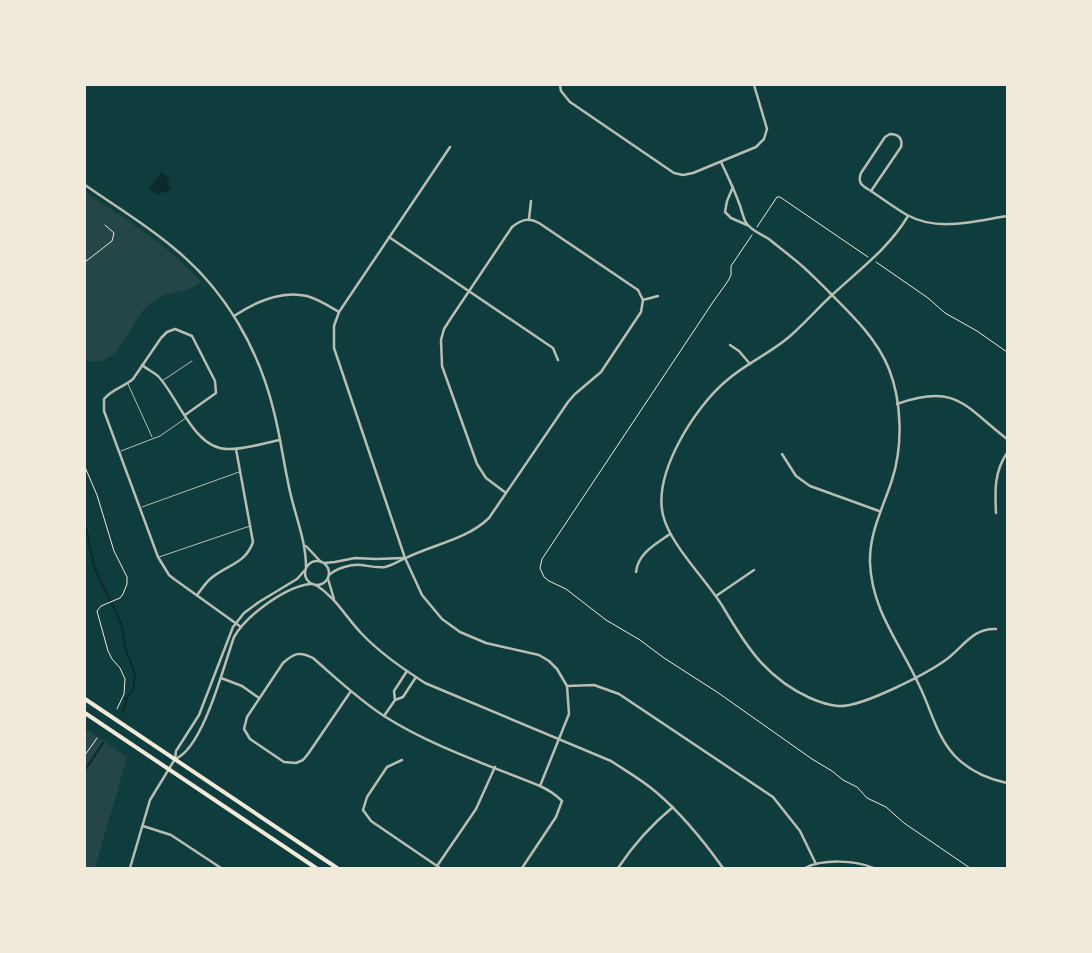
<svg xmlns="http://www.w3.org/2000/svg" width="1092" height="953" font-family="'Fira Sans',sans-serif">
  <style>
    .green { fill: #244646 }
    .water { fill: #0a2a2b }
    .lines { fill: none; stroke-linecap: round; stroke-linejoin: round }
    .stream { stroke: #0a2a2b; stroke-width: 2 }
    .path { stroke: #f1e9da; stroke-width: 1 }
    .service { stroke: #b8beb3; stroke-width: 1 }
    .minor { stroke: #b8beb3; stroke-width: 2.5 }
    .secondary { stroke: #f1e9da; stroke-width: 4 }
  </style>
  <rect width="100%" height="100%" fill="#0f3d3e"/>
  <g class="green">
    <path d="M 85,192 C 125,219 169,245 201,282 C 185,295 168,289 151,303 C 132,317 125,354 101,361 C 96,362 90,361 85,361 Z"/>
    <path d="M 86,729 L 127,757 L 95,868 L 85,868 Z"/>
  </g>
  <path class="water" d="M 161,172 L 170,178 L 167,184 L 171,187 L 167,193 L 163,191 L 159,195 L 149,189 Z"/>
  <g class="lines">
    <g class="stream">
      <path d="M 85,523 L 94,566 L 110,601"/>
      <path d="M 112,604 L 122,626 L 125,647 L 135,674 L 133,690 L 127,697 L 123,713"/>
      <path d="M 85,770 L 103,743"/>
    </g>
    <g class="path">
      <path d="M 757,227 L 777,197 L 780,197 L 868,257"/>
      <path d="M 752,235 L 731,266 L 731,275 L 728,281 L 713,302 L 542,559 L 540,568 L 544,577 L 549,581 L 566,589 L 606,620 L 640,640 L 664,658 L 717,692 L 812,759 L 832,771 L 843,780 L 857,787 L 867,798 L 886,807 L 904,823 L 970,868"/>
      <path d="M 85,262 L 112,241 L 114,233 L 105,225"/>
      <path d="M 876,262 L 928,298 L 945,313 L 977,331 L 1007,352"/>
      <path d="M 85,467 L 97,495 L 114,551 L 127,577 L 127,584 L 123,594 L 120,598 L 101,606 L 97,611 L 108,651 L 112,659 L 120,668 L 125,679 L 124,694 L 117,709"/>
      <path d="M 85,755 L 97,738"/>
    </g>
    <g class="service">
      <path d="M 162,381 L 192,361"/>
      <path d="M 128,384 L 152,437"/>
      <path d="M 121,451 L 160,436 L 186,418"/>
      <path d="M 142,507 L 239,472"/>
      <path d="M 159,557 L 250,526"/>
    </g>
    <g class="minor">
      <path d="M 560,85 L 561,91 L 570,102 L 674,173 L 683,175 L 693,173 L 756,147 L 764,139 L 767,129 L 765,122 L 754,85"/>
      <path d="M 890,134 C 898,134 903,138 901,147 L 871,191 C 863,186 857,184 861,173 L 885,137 Z"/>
      <path d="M 450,147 L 339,312 L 334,326 L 334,348 L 405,558 L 422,595 L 442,619 L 460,632 L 486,643 L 539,655 L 549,661 L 557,669 L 567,686 L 569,714 L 540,786 C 549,790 555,794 562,801 L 556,817 L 522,868"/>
      <path d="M 721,162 C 727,175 734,189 739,203 C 742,210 743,219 747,224 C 752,231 763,235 769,239 C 776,245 783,250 790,256 C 805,267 818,281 831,294 C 853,316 877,339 889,369 C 902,402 903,446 892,480 C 883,508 869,533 870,563 C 872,611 900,643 919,685 C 931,709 936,735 954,755 C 968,770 988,779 1007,783"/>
      <path d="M 85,185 C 115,206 147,225 175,249 C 225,290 259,349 274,412 C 280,435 283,459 288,482 C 293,511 306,538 306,567"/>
      <path d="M 733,187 L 727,201 L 725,212 L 731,218 L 747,225"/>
      <path d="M 871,191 C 883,199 895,208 907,215 C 938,232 975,221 1007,216"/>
      <path d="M 908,216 C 889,248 859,270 832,295 C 817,309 804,324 789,337 C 769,354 745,364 726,381 C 695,407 653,473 663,515 C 670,545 706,579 723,607 C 746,646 766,678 810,698 C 819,702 828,705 838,706 C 861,708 928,673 947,659 C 964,646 973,628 996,629"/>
      <path d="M 529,219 L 531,201"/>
      <path d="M 389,237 L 553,348 L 558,360"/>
      <path d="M 643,300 L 658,296"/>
      <path d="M 234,316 C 255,302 281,290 307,296 C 318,299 329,306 339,312"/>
      <path d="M 730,345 L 739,351 L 750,364"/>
      <path d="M 142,365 C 147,369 153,372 158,376 C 178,397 194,449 227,449 C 244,450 263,443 280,440"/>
      <path d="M 897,404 C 957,383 964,406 1007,439"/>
      <path d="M 185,415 L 216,393 L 215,381 L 192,336 L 175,329 L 167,332 L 161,338 L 133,379 C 124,387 112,389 104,399 L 104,411 L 158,557 L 169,575 L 174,579 L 241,627"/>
      <path d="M 782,454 L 796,476 L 810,486 L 879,511"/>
      <path d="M 996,513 C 995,491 994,472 1007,453"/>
      <path d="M 306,546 L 321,562"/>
      <circle cx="317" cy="573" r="12"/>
      <path d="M 324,563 L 335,562 L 355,558 L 376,559 L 404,558"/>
      <path d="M 636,572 C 638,553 656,544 670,534"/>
      <path d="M 329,575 C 337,568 351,564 361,565 C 369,566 377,568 385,567 C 393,565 398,561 406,558 C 434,544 466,540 489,518 L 568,402 L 575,394 L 601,372 L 641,312 L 643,300 L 638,290 L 539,223 C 528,217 521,220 512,227 L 451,318 L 444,329 L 441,340 L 442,366 L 477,464 L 486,478 L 506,493"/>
      <path d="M 328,579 L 334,599"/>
      <path d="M 316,585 C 335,597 346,617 361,633 C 380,653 402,668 425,683 L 611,761 C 626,771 642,780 656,792 C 682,814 703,840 723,868"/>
      <path d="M 197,595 C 201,590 205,584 209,580 C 225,565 245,565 253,542 L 236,449"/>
      <path d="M 716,596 L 754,570"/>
      <path d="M 221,678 L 242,686 L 259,698"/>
      <path d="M 567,686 L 594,685 L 619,694 L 773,797 L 800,831 L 816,864"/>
      <path d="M 351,691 L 308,754 L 303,760 L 296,763 L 284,762 L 250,739 L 244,729 L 247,717 L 283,663 C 294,653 300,651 313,658 C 336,678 358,699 384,716 C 431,746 488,765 540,786"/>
      <path d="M 395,700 L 403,697 L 416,677"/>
      <path d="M 384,716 L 395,700 L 394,691 L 407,671"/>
      <path d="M 175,759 C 203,749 224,665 234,637 C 247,615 286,586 311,584"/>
      <path d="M 402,760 L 387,767 L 367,797 L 363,810 L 371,821 L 440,868"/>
      <path d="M 143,826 L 171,835 L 221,868"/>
      <path d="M 437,866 L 476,809 L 495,767"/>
      <path d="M 130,868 L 150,800 L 175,759 L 176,751 L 199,715 L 233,627 L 244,613 L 259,602 L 297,579 L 305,570"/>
      <path d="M 618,868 C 634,844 651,825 673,807"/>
      <path d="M 805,868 C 822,859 856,860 873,868"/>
    </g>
    <g class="secondary">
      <path d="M 85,699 L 337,868"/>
      <path d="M 85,713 L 316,868"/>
    </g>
  </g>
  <rect width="1092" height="953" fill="none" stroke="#f1e9da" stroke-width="172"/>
</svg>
